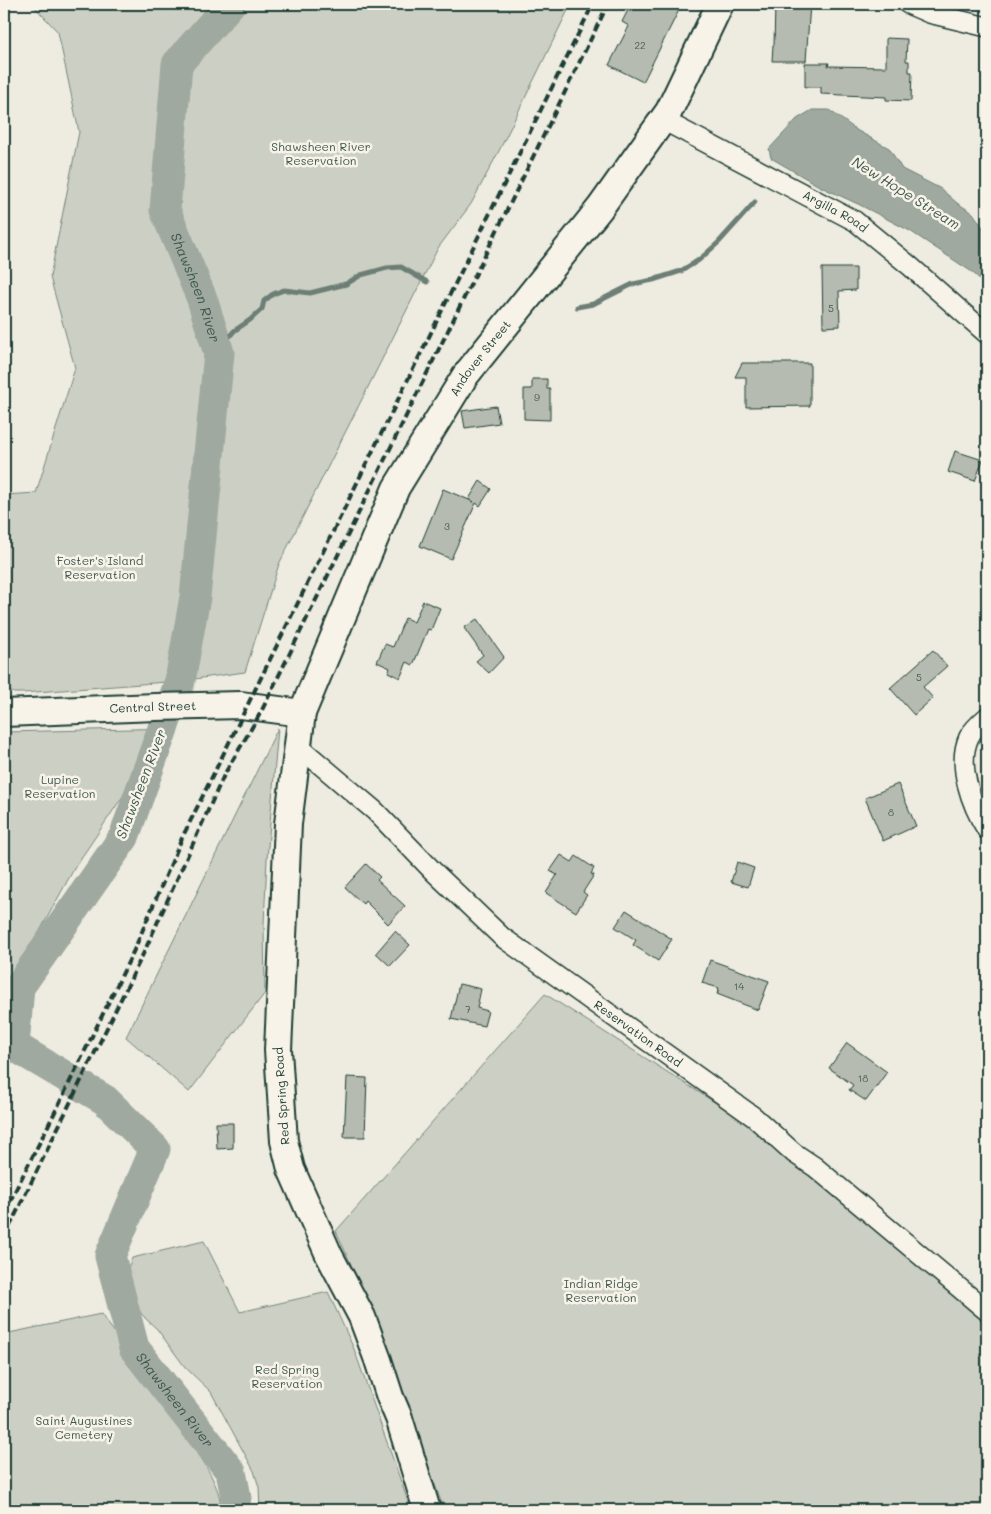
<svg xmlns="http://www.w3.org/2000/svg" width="991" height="1514" font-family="Mali,sans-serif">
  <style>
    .green { fill: #cccfc4; stroke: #76867c }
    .water { fill: #9fa99f; stroke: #6c7e74 }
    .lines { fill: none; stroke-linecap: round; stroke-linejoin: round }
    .stream { stroke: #6c7e74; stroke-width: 5 }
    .river { stroke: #9fa99f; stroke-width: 31 }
    .building { fill: #b5bbb0; stroke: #1f3d34 }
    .minor-casing { stroke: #1f3d34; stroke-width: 22 }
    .secondary-casing { stroke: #1f3d34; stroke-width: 30 }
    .minor { stroke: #f7f3e8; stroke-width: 19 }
    .secondary { stroke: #f7f3e8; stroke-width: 26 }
    .rail { stroke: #1f3d34; stroke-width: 4; stroke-dasharray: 8 4; stroke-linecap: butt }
    .labels { text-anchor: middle; stroke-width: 5; stroke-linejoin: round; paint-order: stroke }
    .number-label { font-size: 10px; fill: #445c53 }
    .park-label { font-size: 12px; fill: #425a51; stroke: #f7f3e8 }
    .street-label { font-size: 12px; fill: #1f3d34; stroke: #f7f3e8 }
    .water-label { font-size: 14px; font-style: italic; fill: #3f584f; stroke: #f7f3e8 }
  </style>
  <rect width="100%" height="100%" fill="#eeece1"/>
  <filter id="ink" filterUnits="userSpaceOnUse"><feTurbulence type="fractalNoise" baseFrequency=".02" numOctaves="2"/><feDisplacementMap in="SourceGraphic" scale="10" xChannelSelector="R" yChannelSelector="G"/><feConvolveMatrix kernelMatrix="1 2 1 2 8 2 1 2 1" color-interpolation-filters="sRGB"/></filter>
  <g filter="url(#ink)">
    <g class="green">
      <path d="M 32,4 L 571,4 L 501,147 L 471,204 L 438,248 L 279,564 L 245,672 L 180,681 L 23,693 L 14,693 L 4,688 L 4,495 L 36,493 L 75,368 L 50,277 L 79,132 L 58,32 Z"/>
      <path d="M 175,728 L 123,796 L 75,867 L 8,989 L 9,1110 L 4,1108 L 4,732 Z"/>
      <path d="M 278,728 L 267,859 L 264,924 L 265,993 L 189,1092 L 126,1037 Z"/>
      <path d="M 545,994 L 794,1153 L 987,1313 L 987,1510 L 444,1510 L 414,1426 L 396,1370 L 373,1313 L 336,1231 Z"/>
      <path d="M 204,1241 L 240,1312 L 328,1292 L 354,1349 L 411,1510 L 260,1510 L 259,1487 L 254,1471 L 211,1392 L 185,1367 L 157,1329 L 145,1318 L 137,1308 L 125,1289 L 123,1280 L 132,1258 Z"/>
      <path d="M 101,1314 C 131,1355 161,1395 188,1437 C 200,1456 222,1488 221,1510 L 4,1510 L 4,1334 Z"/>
    </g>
    <path class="water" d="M 812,110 L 829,110 L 858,131 L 889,148 L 902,169 L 941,189 L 957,203 L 973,213 L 984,229 L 987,240 L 987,284 L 986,285 L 972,272 L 910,231 L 860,205 L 819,186 L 771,158 L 769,149 L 797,119 Z"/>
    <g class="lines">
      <g class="stream">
        <path d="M 577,307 L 593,304 L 633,284 L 653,280 L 681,271 L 699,260 L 719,242 L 755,202"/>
        <path d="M 219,353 L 226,341 L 234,331 L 250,320 L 262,309 L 264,301 L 273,294 L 284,290 L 310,293 L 346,284 L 361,275 L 387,268 L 401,267 L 427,282"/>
      </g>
      <path class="river" id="s1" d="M 230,4 L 177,64 L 165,210 L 202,299 L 219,353 L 195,597 L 180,681 L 124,837 L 19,987 L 14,1046 L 105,1100 L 155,1149 L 110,1256 L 134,1348 L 231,1472 L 236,1497 L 233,1510"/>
    </g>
    <g class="building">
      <path d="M 631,4 L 682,4 L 643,82 L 609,65 L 629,26 L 622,22 Z"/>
      <path d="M 788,4 L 810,4 L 806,61 L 772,61 L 773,45 L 774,45 L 775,5 L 788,5 Z"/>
      <path d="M 886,38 L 907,39 L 906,61 L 909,61 L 909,72 L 912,72 L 911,101 L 886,100 L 886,97 L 821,94 L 821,87 L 805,87 L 805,63 L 829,63 L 828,66 L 886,67 Z"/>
      <path d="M 822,268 L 856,268 L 856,290 L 839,291 L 840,326 L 823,327 Z"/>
      <path d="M 742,363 L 810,363 L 810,406 L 746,407 L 746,377 L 735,377 Z"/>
      <path d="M 532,379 L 547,379 L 547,389 L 550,389 L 550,420 L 524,419 L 524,389 L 532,389 Z"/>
      <path d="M 496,406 L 499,423 L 465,428 L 462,411 Z"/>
      <path d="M 955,451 L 983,460 L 975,481 L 948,472 Z"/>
      <path d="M 480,481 L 491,489 L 480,506 L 476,503 L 451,559 L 420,546 L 443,489 L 474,502 L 469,499 Z"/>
      <path d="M 423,601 L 440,608 L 431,630 L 428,629 L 413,665 L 407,662 L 400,678 L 388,672 L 390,668 L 377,662 L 385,644 L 393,647 L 405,618 L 414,622 Z"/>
      <path d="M 477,619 L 504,657 L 489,673 L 476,661 L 483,655 L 464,628 Z"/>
      <path d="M 933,650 L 947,666 L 923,687 L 933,698 L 914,715 L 890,688 Z"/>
      <path d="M 898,784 L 916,826 L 883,841 L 865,798 Z"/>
      <path d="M 561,855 L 572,862 L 576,856 L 594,868 L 591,874 L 594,875 L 583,892 L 587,895 L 576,912 L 546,893 L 557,875 L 550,871 Z"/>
      <path d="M 737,862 L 754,868 L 748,887 L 731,882 Z"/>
      <path d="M 366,864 L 380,877 L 377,880 L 405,906 L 388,924 L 365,901 L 363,904 L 345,887 Z"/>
      <path d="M 626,910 L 672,939 L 658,961 L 633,945 L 636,940 L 615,927 Z"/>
      <path d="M 395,931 L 410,945 L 390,966 L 376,953 Z"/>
      <path d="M 710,960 L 769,981 L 758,1010 L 717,994 L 719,988 L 702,983 Z"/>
      <path d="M 459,984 L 481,989 L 477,1008 L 488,1011 L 484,1026 L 451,1019 Z"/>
      <path d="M 847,1043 L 887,1072 L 866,1101 L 849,1090 L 853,1085 L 829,1068 Z"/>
      <path d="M 347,1077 L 367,1078 L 365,1137 L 344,1137 Z"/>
      <path d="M 216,1123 L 233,1123 L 233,1148 L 217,1149 Z"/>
    </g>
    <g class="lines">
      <defs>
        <g id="minor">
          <path d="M 908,4 L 929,13 L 987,27"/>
          <path id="s2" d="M 663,120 L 855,221 L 910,266 L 987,334"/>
          <path d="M 987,717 C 980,723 973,729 969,737 C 956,765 972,806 987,830"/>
          <path id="s3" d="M 297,745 L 375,811 L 433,871 L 502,937 L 754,1117 L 794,1153 L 815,1167 L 987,1311"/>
        </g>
        <g id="secondary">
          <path id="s4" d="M 4,713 L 156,707 L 241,705 L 302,713"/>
          <path id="s5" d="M 427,1510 L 399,1418 L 390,1397 L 378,1360 L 362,1317 L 329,1255 L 291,1169 L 284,1141 L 278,1050 L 288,824 L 302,713 L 396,488 L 465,376 L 600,208 L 669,111 L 720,4"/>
        </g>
      </defs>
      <use href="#minor" class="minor-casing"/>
      <use href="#secondary" class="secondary-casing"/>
      <use href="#minor" class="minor"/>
      <use href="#secondary" class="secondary"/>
      <g class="rail">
        <path d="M 4,1213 L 61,1100 L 135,948 L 182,838 L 593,4"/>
        <path d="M 4,1238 L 145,950 L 224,775 L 261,712 L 608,4"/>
      </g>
    </g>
  </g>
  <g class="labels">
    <g class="number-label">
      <text x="640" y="49">22</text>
      <text x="831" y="312">5</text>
      <text x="537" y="401">9</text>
      <text x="447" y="530">3</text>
      <text x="919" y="681">5</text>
      <text x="891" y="816">8</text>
      <text x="739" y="990">14</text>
      <text x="468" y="1013">7</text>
      <text x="863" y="1082">18</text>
    </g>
    <g class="park-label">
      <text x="321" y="151">Shawsheen River<tspan x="321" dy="14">Reservation</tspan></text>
      <text x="100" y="565">Foster's Island<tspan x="100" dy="14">Reservation</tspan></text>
      <text x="60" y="784">Lupine<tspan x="60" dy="14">Reservation</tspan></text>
      <text x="601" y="1288">Indian Ridge<tspan x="601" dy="14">Reservation</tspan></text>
      <text x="287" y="1374">Red Spring<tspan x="287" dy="14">Reservation</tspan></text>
      <text x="84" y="1425">Saint Augustines<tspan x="84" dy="14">Cemetery</tspan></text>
    </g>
    <g class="street-label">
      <text dy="4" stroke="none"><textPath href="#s2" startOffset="195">Argilla Road</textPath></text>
      <text dy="4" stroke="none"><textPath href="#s5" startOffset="1225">Andover Street</textPath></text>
      <text dy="4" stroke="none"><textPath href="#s4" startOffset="149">Central Street</textPath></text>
      <text dy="4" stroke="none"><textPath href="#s3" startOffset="448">Reservation Road</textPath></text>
      <text transform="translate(282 1096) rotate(-94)" y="4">Red Spring Road</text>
    </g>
    <g class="water-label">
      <text transform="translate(906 193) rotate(32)" y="5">New Hope Stream</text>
      <text dy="5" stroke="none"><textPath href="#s1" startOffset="310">Shawsheen River</textPath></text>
      <text transform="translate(141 784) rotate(-69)" y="5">Shawsheen River</text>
      <text dy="5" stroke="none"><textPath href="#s1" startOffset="1571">Shawsheen River</textPath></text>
    </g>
  </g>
  <rect width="991" height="1514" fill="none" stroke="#f7f3e8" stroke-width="20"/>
  <rect x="10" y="10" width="971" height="1494" fill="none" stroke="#1f3d34" stroke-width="2" filter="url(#ink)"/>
</svg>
